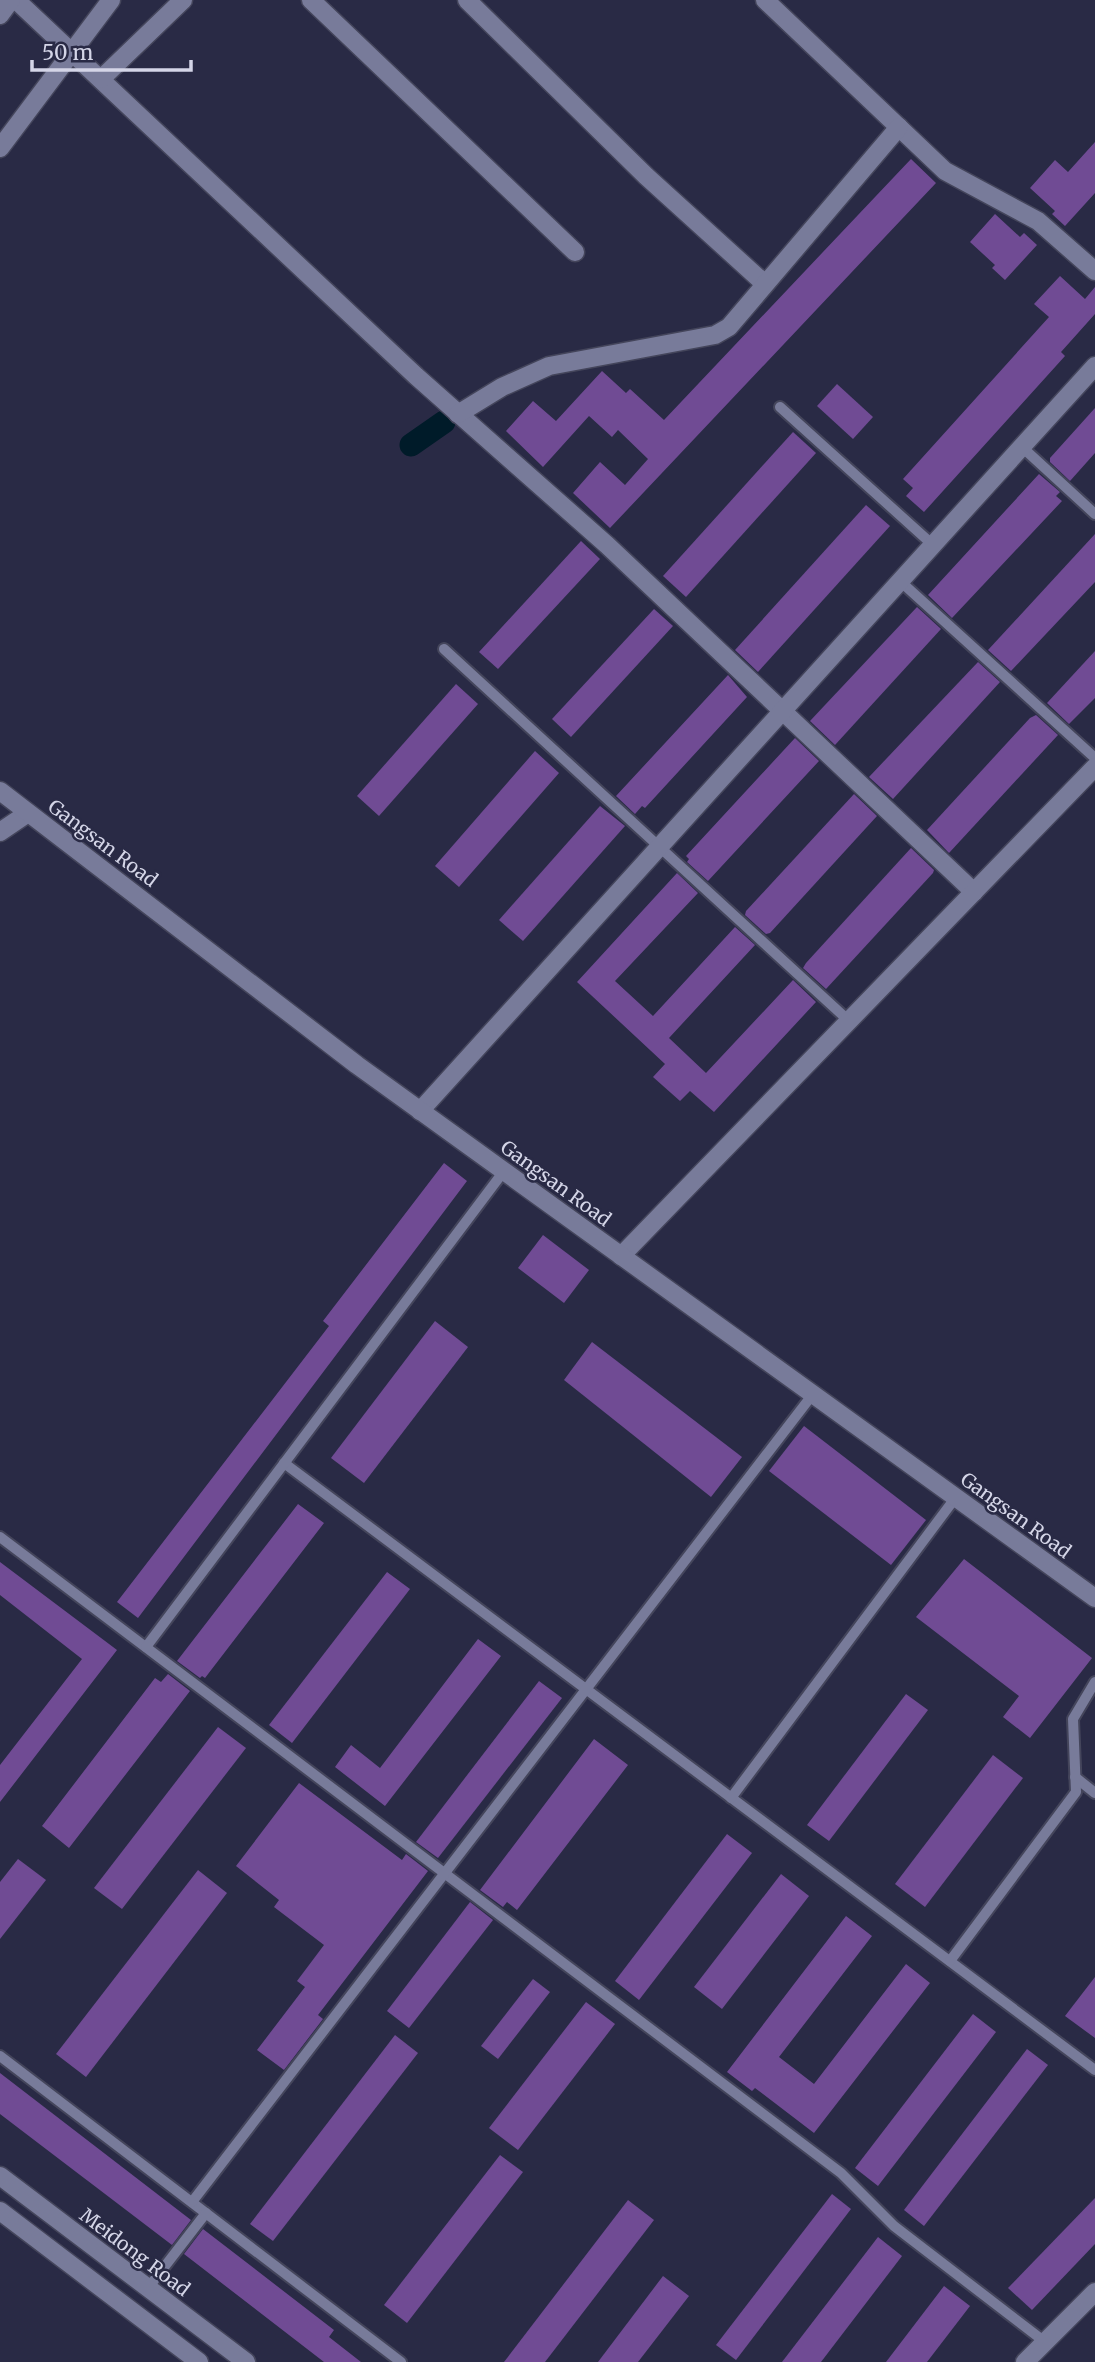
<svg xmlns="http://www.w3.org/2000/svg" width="1095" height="2362" font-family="Merriweather,serif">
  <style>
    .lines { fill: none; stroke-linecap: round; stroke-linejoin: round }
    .canal { stroke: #001b29; stroke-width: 23 }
    .building { fill: #704b94 }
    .service-casing { stroke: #44455b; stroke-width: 14 }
    .minor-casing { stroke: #44455b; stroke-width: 21 }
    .tertiary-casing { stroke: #44455b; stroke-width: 21 }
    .secondary-casing { stroke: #44455b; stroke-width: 21 }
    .service { stroke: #787b9a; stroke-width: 10 }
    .minor { stroke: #787b9a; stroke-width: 18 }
    .tertiary { stroke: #787b9a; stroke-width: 18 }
    .secondary { stroke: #787b9a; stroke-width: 18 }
    .labels { text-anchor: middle; stroke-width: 5; stroke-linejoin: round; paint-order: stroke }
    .street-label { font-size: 19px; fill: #d4d5e7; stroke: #292a45 }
  </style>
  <rect width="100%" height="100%" fill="#292a45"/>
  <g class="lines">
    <path class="canal" d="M 411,445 L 444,422"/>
  </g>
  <g class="building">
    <path d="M 1095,142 L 1095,193 L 1065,226 L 1052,214 L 1055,211 L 1030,188 L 1055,160 L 1068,172 Z"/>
    <path d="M 911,159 L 936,183 L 610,528 L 573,493 L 600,462 L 625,485 L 648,459 L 618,430 L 612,437 L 589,416 L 543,467 L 506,431 L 533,401 L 556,421 L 602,371 L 626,393 L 630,389 L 664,420 Z"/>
    <path d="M 995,214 L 1020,237 L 1024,233 L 1037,245 L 1005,280 L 992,268 L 995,265 L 970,242 Z"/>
    <path d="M 1060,276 L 1085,299 L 1095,287 L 1095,314 L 1061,352 L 1065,356 L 924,512 L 906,496 L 913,488 L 903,479 L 1049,317 L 1034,304 Z"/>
    <path d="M 837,384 L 873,417 L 853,439 L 817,406 Z"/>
    <path d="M 1095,408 L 1095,453 L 1070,481 L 1050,462 L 1050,458 Z"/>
    <path d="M 793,432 L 816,453 L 686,597 L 663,576 Z"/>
    <path d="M 1039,474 L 1060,492 L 1056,496 L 1062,501 L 952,618 L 928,595 Z"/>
    <path d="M 866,505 L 890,526 L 758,672 L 735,650 Z"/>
    <path d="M 1095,534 L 1095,582 L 1011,671 L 988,650 Z"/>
    <path d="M 581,541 L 600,559 L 498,669 L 479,652 Z"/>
    <path d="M 917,607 L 941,629 L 835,745 L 810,721 Z"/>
    <path d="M 654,609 L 673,626 L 571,737 L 552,719 Z"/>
    <path d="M 1095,651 L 1095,698 L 1069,724 L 1047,703 Z"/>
    <path d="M 978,662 L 1000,682 L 893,799 L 869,777 Z"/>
    <path d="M 728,675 L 747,697 L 645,808 L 642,806 L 635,814 L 616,796 Z"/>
    <path d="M 456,684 L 478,704 L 379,816 L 357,796 Z"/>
    <path d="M 1036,715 L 1058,735 L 949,853 L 927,830 L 1030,718 Z"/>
    <path d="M 795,738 L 819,761 L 708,881 L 687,862 L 689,859 L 686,856 Z"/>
    <path d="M 535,751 L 559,773 L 459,887 L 435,866 Z"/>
    <path d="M 854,794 L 877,816 L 770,933 L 766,934 L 745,915 L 746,911 Z"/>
    <path d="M 600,806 L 625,826 L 523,941 L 499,920 Z"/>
    <path d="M 911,848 L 934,870 L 933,873 L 826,989 L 803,968 L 806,963 Z"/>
    <path d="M 677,873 L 698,893 L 615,981 L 653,1016 L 735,927 L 755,945 L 669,1038 L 706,1073 L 793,980 L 816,1002 L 714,1112 L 690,1091 L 680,1101 L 653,1077 L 665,1064 L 577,982 Z"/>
    <path d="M 444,1163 L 467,1181 L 138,1618 L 117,1602 L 329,1326 L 323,1321 Z"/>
    <path d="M 543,1235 L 589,1270 L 564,1303 L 518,1268 Z"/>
    <path d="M 435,1321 L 468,1347 L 364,1483 L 331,1458 Z"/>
    <path d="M 592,1342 L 742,1457 L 711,1497 L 564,1380 Z"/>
    <path d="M 804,1426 L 926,1520 L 891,1565 L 769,1471 Z"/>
    <path d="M 298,1504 L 324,1523 L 205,1678 L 202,1676 L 200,1678 L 177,1661 Z"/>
    <path d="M 964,1559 L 1092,1658 L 1030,1738 L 1003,1717 L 1019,1696 L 916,1617 Z"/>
    <path d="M 0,1562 L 117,1650 L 0,1802 L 0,1765 L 82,1659 L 0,1595 Z"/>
    <path d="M 387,1572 L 410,1589 L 292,1743 L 269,1725 Z"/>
    <path d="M 478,1639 L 501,1656 L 385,1806 L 335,1767 L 351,1745 L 380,1768 Z"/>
    <path d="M 168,1674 L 190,1691 L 69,1848 L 42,1826 L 155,1678 L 161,1682 Z"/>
    <path d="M 539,1681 L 562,1698 L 438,1858 L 416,1842 Z"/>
    <path d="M 906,1694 L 928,1710 L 829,1841 L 807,1825 Z"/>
    <path d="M 218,1727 L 246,1748 L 122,1909 L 94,1888 Z"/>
    <path d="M 594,1739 L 628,1765 L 517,1910 L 507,1902 L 503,1907 L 480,1890 Z"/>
    <path d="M 993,1755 L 1023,1778 L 925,1907 L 895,1884 Z"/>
    <path d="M 299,1783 L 402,1860 L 406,1854 L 428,1871 L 318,2015 L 323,2019 L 284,2070 L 257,2050 L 305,1987 L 297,1981 L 324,1945 L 274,1907 L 279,1900 L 236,1866 Z"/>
    <path d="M 727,1834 L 752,1853 L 639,2000 L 615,1981 Z"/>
    <path d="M 18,1859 L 46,1880 L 0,1939 L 0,1882 Z"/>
    <path d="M 198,1870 L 227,1893 L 86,2077 L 56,2054 Z"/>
    <path d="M 781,1874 L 809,1896 L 722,2009 L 694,1987 Z"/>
    <path d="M 470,1902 L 493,1920 L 409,2028 L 387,2011 Z"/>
    <path d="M 846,1916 L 872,1936 L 779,2057 L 814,2084 L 906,1964 L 930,1983 L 814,2133 L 755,2088 L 752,2091 L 727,2072 Z"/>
    <path d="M 1095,1977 L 1095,2038 L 1065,2016 Z"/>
    <path d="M 533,1979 L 550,1992 L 498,2059 L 481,2046 Z"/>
    <path d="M 586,2002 L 615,2024 L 518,2150 L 489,2128 Z"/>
    <path d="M 973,2014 L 996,2032 L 878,2186 L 855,2168 Z"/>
    <path d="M 395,2035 L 418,2053 L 273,2241 L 250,2224 Z"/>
    <path d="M 1027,2049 L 1048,2065 L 924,2226 L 904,2210 Z"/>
    <path d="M 0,2073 L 191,2220 L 172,2245 L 0,2114 Z"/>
    <path d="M 500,2155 L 523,2172 L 407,2323 L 384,2305 Z"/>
    <path d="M 832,2194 L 851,2209 L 736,2360 L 716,2345 Z"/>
    <path d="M 1095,2198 L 1095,2244 L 1032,2310 L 1008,2288 Z"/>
    <path d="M 628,2200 L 654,2220 L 545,2362 L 504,2362 Z"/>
    <path d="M 203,2229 L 334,2330 L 329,2337 L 361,2362 L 324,2362 L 184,2254 Z"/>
    <path d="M 878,2237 L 902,2256 L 821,2362 L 782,2362 Z"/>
    <path d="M 663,2276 L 689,2296 L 638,2362 L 598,2362 Z"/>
    <path d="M 944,2286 L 970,2306 L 927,2362 L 886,2362 Z"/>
  </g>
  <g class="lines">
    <defs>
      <g id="service">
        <path d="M 780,407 L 933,545"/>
        <path d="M 1022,447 L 1095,514"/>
        <path d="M 900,581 L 1095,758"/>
        <path d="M 444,649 L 849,1021"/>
        <path d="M 284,1463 L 1095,2070"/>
        <path d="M 0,1537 L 841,2173 L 894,2226 L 1045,2342"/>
        <path d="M 146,1647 L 504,1171"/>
        <path d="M 1075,1777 L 1095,1793"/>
        <path d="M 731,1798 L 956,1497"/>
        <path d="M 950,1961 L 1076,1792 L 1073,1719 L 1095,1682"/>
        <path d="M 0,2056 L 401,2362"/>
        <path d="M 192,2202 L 813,1394"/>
        <path d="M 148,2288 L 206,2213"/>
      </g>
      <g id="minor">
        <path d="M 16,0 L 416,376 L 607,545 L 974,892"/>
        <path d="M 311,0 L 575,252"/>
        <path d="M 467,0 L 646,176 L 765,284"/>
        <path d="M 765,0 L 945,171 L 1038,221 L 1095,271"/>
        <path d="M 101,79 L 183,0"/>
        <path d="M 458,414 L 502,387 L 549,366 L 715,335 L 729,327 L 899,127"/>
        <path d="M 0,832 L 28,813"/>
        <path d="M 420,1111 L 1095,366"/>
        <path d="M 621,1256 L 1095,767"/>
        <path d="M 1025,2362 L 1095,2292"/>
      </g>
      <g id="tertiary">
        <path d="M 0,15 L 11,0"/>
        <path d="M 0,148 L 111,0"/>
        <path d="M 0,791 L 357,1065 L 1095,1598"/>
      </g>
      <g id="secondary">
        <path d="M 0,2176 L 246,2362"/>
        <path d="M 0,2211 L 199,2362"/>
      </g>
    </defs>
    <use href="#service" class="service-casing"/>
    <use href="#minor" class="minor-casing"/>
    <use href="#tertiary" class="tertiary-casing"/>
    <use href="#secondary" class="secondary-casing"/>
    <use href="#service" class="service"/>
    <use href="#minor" class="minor"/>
    <use href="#tertiary" class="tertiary"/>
    <use href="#secondary" class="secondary"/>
  </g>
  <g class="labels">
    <g class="street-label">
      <text transform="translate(103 843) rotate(37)" y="7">Gangsan Road</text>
      <text transform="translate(556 1183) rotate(36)" y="7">Gangsan Road</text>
      <text transform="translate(1016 1515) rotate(36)" y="7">Gangsan Road</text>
      <text transform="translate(135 2252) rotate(37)" y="7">Meidong Road</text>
    </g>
  </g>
  <path d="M32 60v10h159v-10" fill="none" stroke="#d4d5e7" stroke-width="3.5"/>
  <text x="42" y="60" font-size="21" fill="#d4d5e7" stroke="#292a45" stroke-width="5" paint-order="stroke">50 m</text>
</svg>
